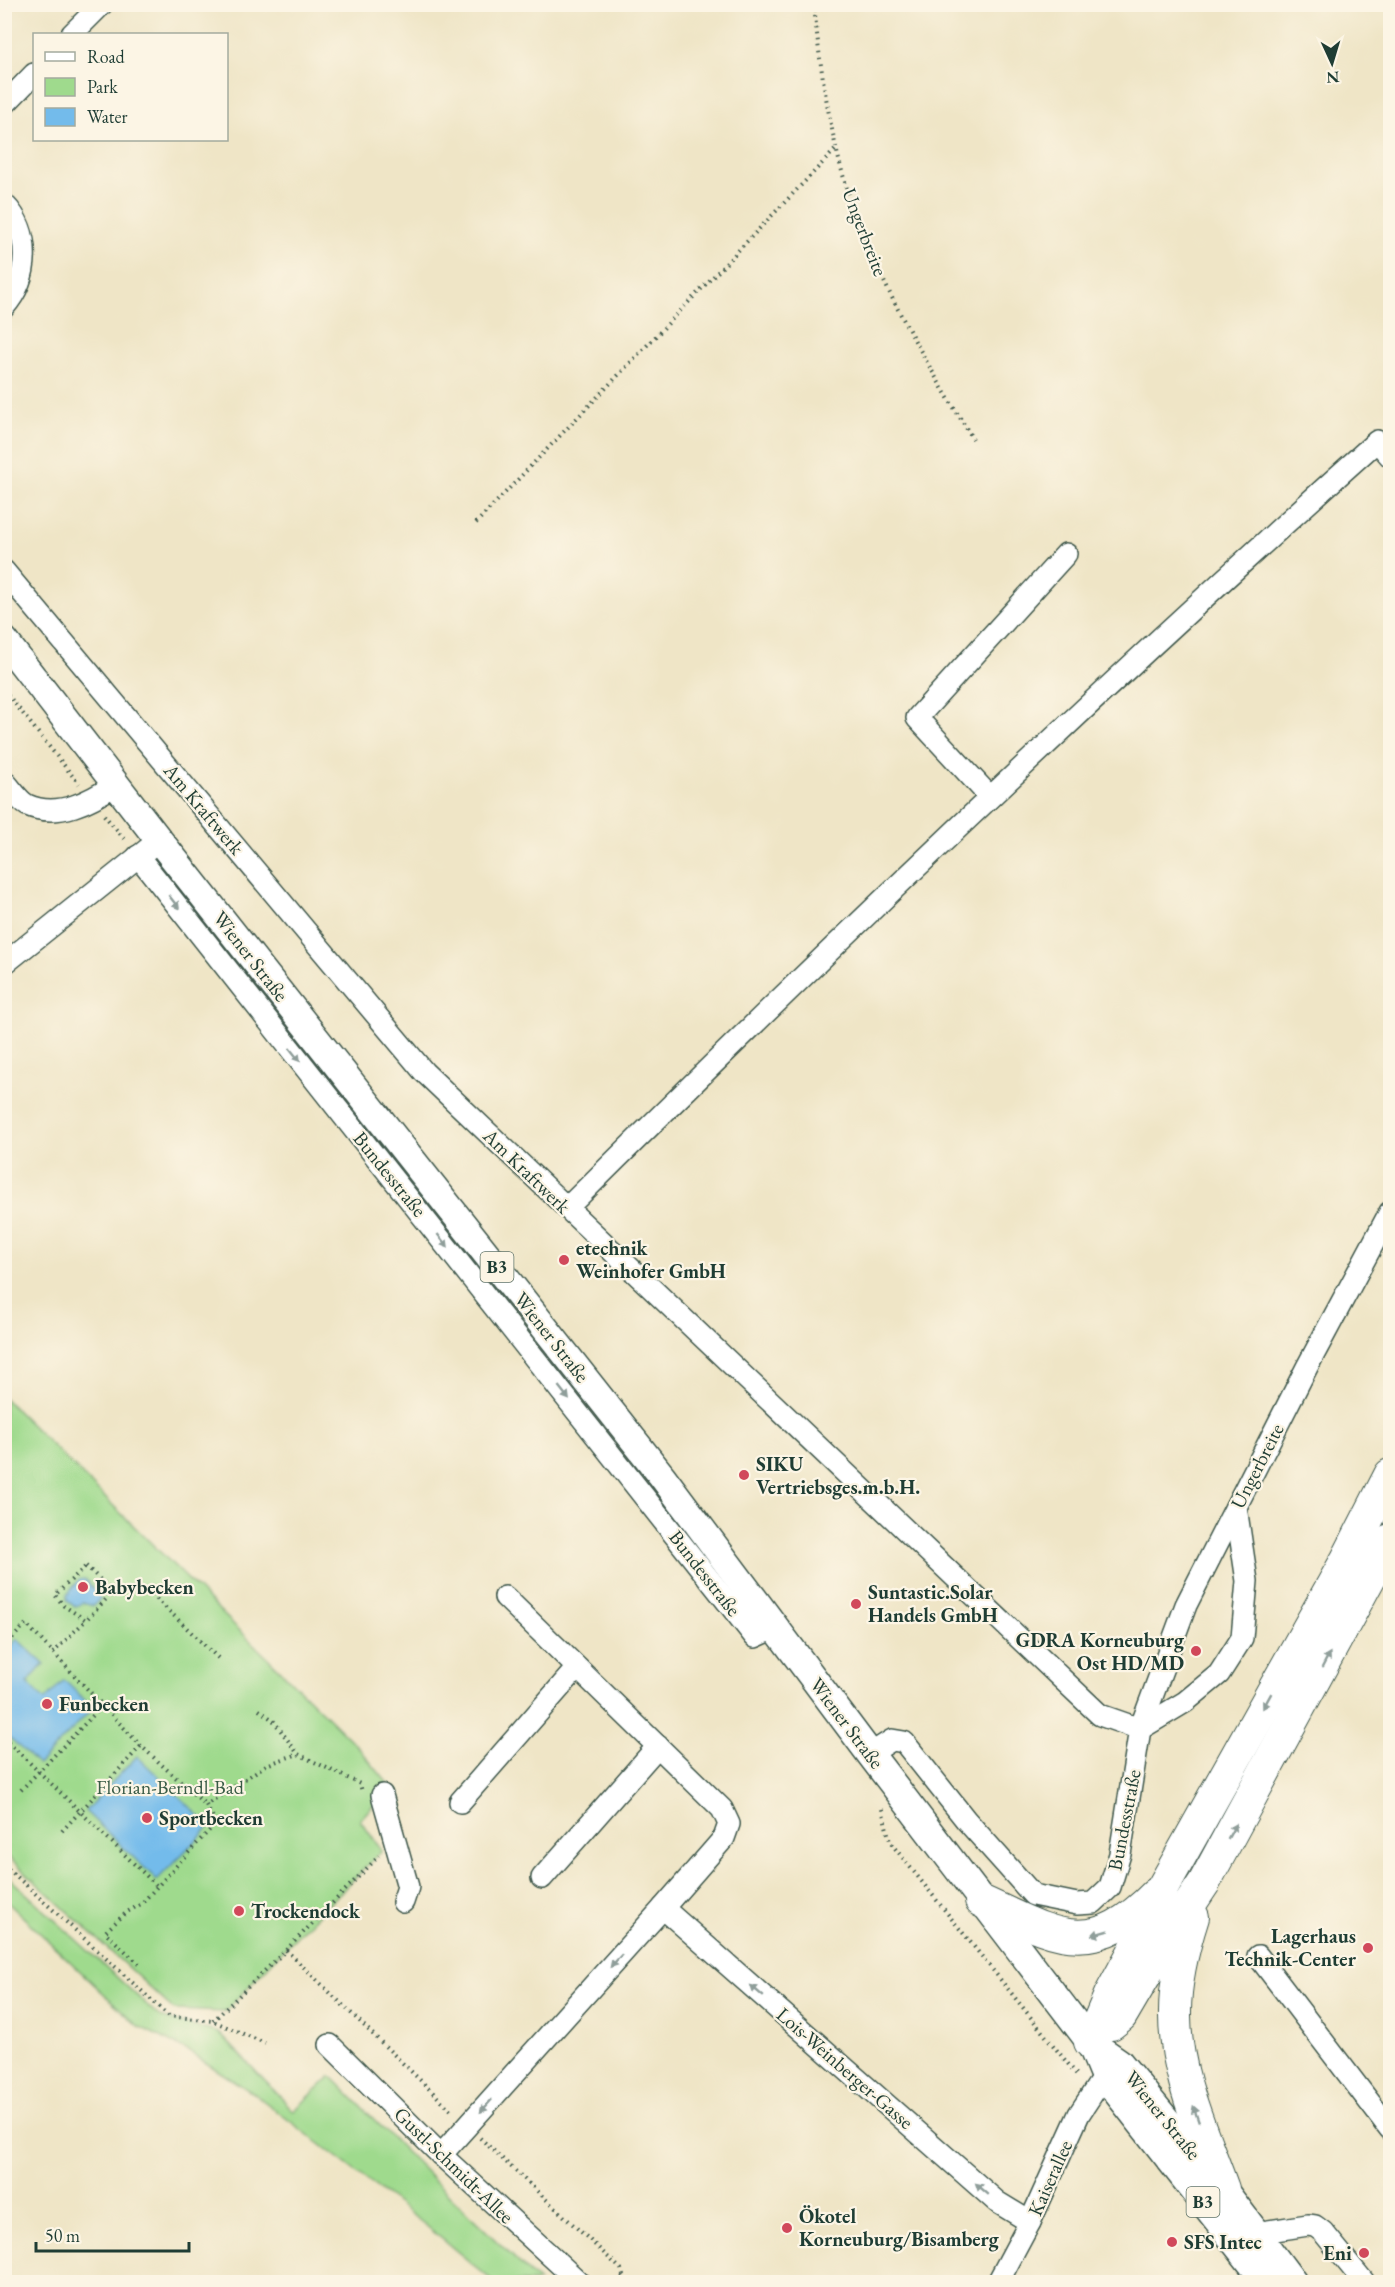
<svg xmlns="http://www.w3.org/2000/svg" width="1395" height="2287" font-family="'EB Garamond',serif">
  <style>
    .green { fill: #9fda8d; stroke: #5f8c60; stroke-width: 1.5 }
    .water { fill: #73bbeb; stroke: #497c90; stroke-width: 1.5 }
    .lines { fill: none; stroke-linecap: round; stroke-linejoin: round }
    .minor-casing { stroke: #3e564a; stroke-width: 24 }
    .major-casing { stroke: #3e564a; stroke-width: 30 }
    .highway-casing { stroke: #3e564a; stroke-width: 34 }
    .path { stroke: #3e564a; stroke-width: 4; stroke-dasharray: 1.5 4.5; stroke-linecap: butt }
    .minor { stroke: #fff; stroke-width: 21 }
    .major { stroke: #fff; stroke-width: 27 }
    .highway { stroke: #fff; stroke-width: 32 }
    .oneway { fill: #8f9e9a }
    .poi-dot { fill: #d1495b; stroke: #fcf5e5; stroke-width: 2 }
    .labels { text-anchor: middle; stroke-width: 4.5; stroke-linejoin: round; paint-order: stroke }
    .shield { fill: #fcf5e5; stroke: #617469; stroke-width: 1.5 }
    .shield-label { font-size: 18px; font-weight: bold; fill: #1f3d34 }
    .street-label { font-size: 20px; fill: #1f3d34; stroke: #fcf5e5 }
    .poi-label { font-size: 20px; font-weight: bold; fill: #1f3d34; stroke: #fcf5e5; text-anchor: start }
    .park-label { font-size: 20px; fill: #395c46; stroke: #fcf5e5 }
  </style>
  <rect width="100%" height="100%" fill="#fcf5e5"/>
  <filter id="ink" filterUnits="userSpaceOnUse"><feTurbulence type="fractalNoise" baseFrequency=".0167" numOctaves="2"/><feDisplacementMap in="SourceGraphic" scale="12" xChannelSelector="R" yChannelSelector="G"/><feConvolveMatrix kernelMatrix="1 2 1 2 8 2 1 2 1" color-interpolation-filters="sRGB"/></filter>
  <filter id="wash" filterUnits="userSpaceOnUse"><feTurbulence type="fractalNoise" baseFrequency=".008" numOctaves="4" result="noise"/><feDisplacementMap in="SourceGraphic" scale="24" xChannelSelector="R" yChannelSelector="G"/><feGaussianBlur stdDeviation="1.35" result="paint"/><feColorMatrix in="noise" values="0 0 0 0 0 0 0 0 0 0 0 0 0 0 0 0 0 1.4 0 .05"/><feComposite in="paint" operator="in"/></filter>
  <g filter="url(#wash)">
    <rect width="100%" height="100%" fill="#efe5c6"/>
    <g class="green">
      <path d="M 4,1398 L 357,1746 L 390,1786 L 360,1820 L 382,1851 L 288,1945 L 225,2012 L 174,2010 L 5,1854 Z"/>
      <path d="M 4,1873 L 160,2017 L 219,2033 L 294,2111 L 331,2076 L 452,2198 L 539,2282 L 494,2282 L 424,2224 L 256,2095 L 186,2050 L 138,2026 L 5,1900 Z"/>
    </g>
    <g class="water">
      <path d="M 84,1579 L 99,1594 L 100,1599 L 93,1606 L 83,1603 L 75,1607 L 67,1600 L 67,1595 L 79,1580 Z"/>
      <path d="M 17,1639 L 44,1664 L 27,1683 L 45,1700 L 64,1680 L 93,1708 L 38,1765 L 5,1733 L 5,1652 Z"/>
      <path d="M 137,1756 L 210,1826 L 157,1880 L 85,1811 Z"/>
    </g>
  </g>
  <g filter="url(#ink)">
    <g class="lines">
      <defs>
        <g id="minor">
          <path d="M 72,34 L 102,4"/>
          <path d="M 4,105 L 34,74"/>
          <path d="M 4,204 C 32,232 30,279 4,307"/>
          <path d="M 4,571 L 424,1072 L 1100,1715 L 1140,1729"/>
          <path d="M 4,781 C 11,788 19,801 27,805 C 58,819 91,801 116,784"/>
          <path d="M 990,797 L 917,718 L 1066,554"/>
          <path d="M 138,856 L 755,1637 L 775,1628"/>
          <path d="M 4,964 L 149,848"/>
          <path d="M 567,1208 C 831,946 1100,689 1377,441 L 1390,456"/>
          <path d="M 505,1597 L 722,1809 L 729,1824 L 724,1838 L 663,1908"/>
          <path d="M 1140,1729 L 1185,1702 L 1219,1674 L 1242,1638 L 1247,1581 L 1236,1507"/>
          <path d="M 870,1754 L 892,1740 L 904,1742 L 966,1820 L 1033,1895 L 1077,1904 L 1093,1903 L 1110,1887 L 1120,1854 L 1140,1729 L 1186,1605 L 1307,1367 L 1390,1212"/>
          <path d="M 382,1795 L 408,1887 L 403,1902"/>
          <path d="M 460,1802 L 577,1668"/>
          <path d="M 542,1878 L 658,1746"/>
          <path d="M 1258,1956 L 1390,2129"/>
          <path d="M 330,2045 L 441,2155 L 579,2282"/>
          <path d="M 441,2155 L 663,1908 L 997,2202 L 1030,2222"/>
          <path d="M 1255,2233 L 1308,2225 L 1315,2226 L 1323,2232 L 1364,2282"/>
          <path d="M 998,2282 L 1030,2222 L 1079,2114 L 1104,2076"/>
        </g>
        <g id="major">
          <path d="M 4,640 L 159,840 L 662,1476 L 870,1754 L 1090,2042 L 1104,2076 L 1266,2282"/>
          <path d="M 1090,2042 L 1119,2062 L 1223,2189 L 1293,2282"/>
        </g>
        <g id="highway">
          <path d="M 981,1901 C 1055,1935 1090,1961 1156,1894"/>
          <path d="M 1193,1917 C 1183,1948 1175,1979 1175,2012 C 1174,2073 1203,2133 1223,2189"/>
          <path d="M 1111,2024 L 1121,2016 L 1164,1943 L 1204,1883 L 1390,1540"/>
          <path d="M 1090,2042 L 1110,1995 L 1150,1921 L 1163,1887 L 1347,1559 L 1390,1475"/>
        </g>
      </defs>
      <use href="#minor" class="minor-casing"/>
      <use href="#major" class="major-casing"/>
      <use href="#highway" class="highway-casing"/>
      <g class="path">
        <path d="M 814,4 C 820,72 833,155 857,218 C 887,298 929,367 973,439"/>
        <path d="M 476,523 L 836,149"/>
        <path d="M 4,690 L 79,784"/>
        <path d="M 104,815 L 126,841"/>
        <path d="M 86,1566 L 113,1592 L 86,1620 L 64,1606 L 55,1595 Z"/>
        <path d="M 113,1592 L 145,1588 L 218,1658"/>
        <path d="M 4,1647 L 26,1624 L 141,1746 L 206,1805"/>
        <path d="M 53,1653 L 86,1620"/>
        <path d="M 259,1710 L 273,1720 L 298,1754 L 360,1784 L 362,1792"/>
        <path d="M 4,1738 L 157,1886"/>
        <path d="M 21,1790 L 103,1705"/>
        <path d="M 882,1809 L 890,1842 L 1077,2075"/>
        <path d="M 62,1831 L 141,1746"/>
        <path d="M 4,1865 L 169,2016 L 213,2021 L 265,2043"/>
        <path d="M 286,1950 L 379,1856"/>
        <path d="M 139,1964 L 105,1932 L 127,1912 L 141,1904 L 216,1823 L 206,1805 L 266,1765 L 298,1754"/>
        <path d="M 213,2021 L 286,1950 L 453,2112"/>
        <path d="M 480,2138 L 621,2269 L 625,2282"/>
        <path d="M 617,2282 L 623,2277"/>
      </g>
      <use href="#minor" class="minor"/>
      <use href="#major" class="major"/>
      <use href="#highway" class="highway"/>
    </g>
    <defs><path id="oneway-solid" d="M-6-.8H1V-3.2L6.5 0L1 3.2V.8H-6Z" transform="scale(1.5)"/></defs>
    <g class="oneway">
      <use href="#oneway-solid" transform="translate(174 902) rotate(52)"/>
      <use href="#oneway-solid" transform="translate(295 1055) rotate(51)"/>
      <use href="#oneway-solid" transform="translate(443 1241) rotate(52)"/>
      <use href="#oneway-solid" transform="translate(564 1393) rotate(52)"/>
      <use href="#oneway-solid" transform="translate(1326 1660) rotate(-62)"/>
      <use href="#oneway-solid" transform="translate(1267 1701) rotate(119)"/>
      <use href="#oneway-solid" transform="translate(1232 1831) rotate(-61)"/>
      <use href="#oneway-solid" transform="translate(1100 1933) rotate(164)"/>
      <use href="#oneway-solid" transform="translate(616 1961) rotate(132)"/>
      <use href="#oneway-solid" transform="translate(757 1991) rotate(-139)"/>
      <use href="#oneway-solid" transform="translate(486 2106) rotate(132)"/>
      <use href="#oneway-solid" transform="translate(1196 2114) rotate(-109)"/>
      <use href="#oneway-solid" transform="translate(982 2189) rotate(-139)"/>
    </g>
  </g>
  <g class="poi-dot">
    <circle cx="564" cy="1260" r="6"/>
    <circle cx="744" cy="1475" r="6"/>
    <circle cx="83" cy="1587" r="6"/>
    <circle cx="856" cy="1604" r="6"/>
    <circle cx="1196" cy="1651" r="6"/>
    <circle cx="47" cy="1704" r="6"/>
    <circle cx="147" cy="1818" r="6"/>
    <circle cx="239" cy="1911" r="6"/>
    <circle cx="1368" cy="1948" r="6"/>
    <circle cx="787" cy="2228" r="6"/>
    <circle cx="1172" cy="2242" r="6"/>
    <circle cx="1364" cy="2253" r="6"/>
  </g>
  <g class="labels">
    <g class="shield">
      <rect x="480.5" y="1252" width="33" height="30" rx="4.5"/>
      <rect x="1186.5" y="2187" width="33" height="30" rx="4.5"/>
    </g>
    <g class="shield-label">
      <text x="497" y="1273">B3</text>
      <text x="1203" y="2208">B3</text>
    </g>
    <g class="street-label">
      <text transform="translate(865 232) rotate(69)" y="7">Ungerbreite</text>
      <text transform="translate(204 809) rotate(50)" y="7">Am Kraftwerk</text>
      <text transform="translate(251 956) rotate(52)" y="7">Wiener Straße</text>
      <text transform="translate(527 1171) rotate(44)" y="7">Am Kraftwerk</text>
      <text transform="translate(390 1174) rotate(51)" y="7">Bundesstraße</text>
      <text transform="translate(552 1337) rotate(52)" y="7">Wiener Straße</text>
      <text transform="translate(1257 1466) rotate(-63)" y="7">Ungerbreite</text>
      <text transform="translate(705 1573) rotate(52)" y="7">Bundesstraße</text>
      <text transform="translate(847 1723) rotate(53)" y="7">Wiener Straße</text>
      <text transform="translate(1124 1820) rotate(-79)" y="7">Bundesstraße</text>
      <text transform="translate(845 2068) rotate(41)" y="7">Lois-Weinberger-Gasse</text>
      <text transform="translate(1163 2115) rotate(51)" y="7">Wiener Straße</text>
      <text transform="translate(454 2165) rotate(44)" y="7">Gustl-Schmidt-Allee</text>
      <text transform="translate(1050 2178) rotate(-66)" y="7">Kaiserallee</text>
    </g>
    <g class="poi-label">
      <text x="576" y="1255">etechnik<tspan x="576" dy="23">Weinhofer GmbH</tspan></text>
      <text x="756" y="1471">SIKU<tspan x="756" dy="23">Vertriebsges.m.b.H.</tspan></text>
      <text x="95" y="1594">Babybecken</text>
      <text x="868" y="1599">Suntastic.Solar<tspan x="868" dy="23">Handels GmbH</tspan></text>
      <text x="1184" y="1647" text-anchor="end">GDRA Korneuburg<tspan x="1184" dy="23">Ost HD/MD</tspan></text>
      <text x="59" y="1711">Funbecken</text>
      <text x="159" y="1825">Sportbecken</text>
      <text x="251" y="1918">Trockendock</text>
      <text x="1356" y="1943" text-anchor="end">Lagerhaus<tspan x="1356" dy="23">Technik-Center</tspan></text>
      <text x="799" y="2223">Ökotel<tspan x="799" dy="23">Korneuburg/Bisamberg</tspan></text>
      <text x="1184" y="2249">SFS Intec</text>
      <text x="1352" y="2260" text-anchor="end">Eni</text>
    </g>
    <g class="park-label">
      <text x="170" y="1794">Florian-Berndl-Bad</text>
    </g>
  </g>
  <rect width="1395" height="2287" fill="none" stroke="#fcf5e5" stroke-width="24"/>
  <rect x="33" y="33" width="195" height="108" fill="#fcf5e5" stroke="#a4ab9e" stroke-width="1.5"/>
  <rect x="45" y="52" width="30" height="9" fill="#ffffff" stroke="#a4ab9e" stroke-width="1.5"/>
  <text x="87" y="63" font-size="18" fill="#1f3d34">Road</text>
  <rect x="45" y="78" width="30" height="18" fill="#9fda8d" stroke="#a4ab9e" stroke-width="1.5"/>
  <text x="87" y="93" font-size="18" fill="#1f3d34">Park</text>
  <rect x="45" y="108" width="30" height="18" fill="#73bbeb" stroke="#a4ab9e" stroke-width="1.5"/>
  <text x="87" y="123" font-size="18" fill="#1f3d34">Water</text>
  <g transform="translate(1332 63) rotate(176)" stroke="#fcf5e5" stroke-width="4.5" paint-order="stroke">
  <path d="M0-4.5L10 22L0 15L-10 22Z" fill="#1f3d34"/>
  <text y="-9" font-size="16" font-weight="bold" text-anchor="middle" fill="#1f3d34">N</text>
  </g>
  <path d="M36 2242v9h153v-9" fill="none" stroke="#1f3d34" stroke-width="3"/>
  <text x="45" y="2242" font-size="18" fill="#1f3d34" stroke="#fcf5e5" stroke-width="4.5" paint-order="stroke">50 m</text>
</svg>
